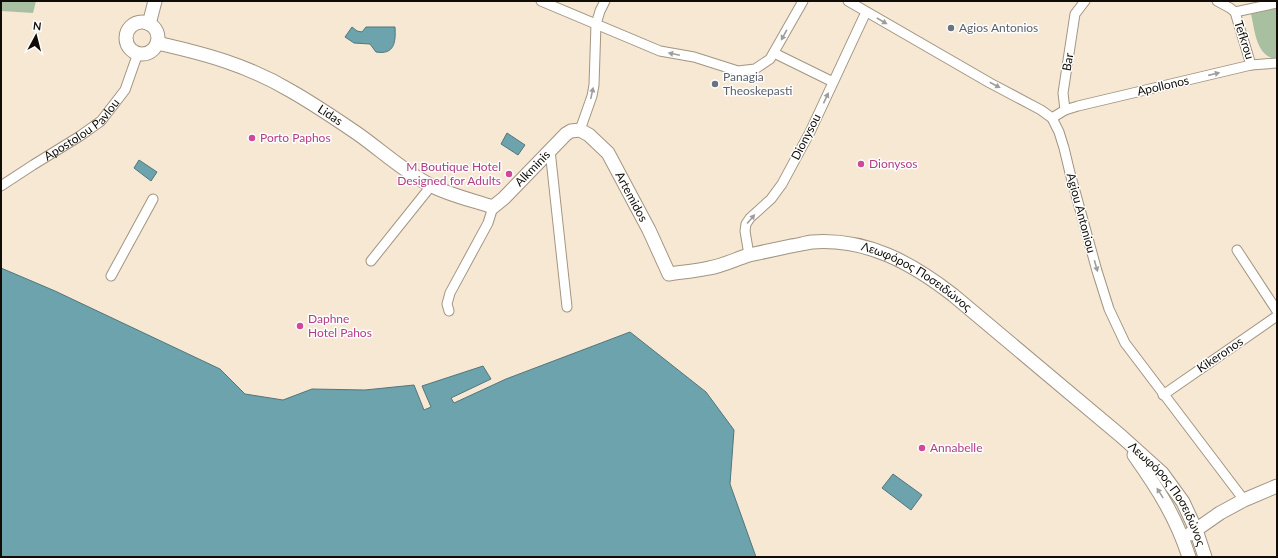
<svg xmlns="http://www.w3.org/2000/svg" width="1278" height="558" font-family="Lato,sans-serif">
  <style>
    .green { fill: #a9c0a0 }
    .water { fill: #6ca3ad; stroke: #51767b }
    .lines { fill: none; stroke-linecap: round; stroke-linejoin: round }
    .street-casing { stroke: #a29582; stroke-width: 11 }
    .secondary-casing { stroke: #a29582; stroke-width: 15 }
    .street { stroke: #fff; stroke-width: 9 }
    .secondary { stroke: #fff; stroke-width: 13 }
    .oneway { fill: #a09e9b }
    .worship-dot { fill: #6b7280; stroke: #fff; stroke-width: 1.5 }
    .hotel-dot { fill: #d1479c; stroke: #fff; stroke-width: 1.5 }
    .labels { text-anchor: middle; stroke-width: 3; stroke-linejoin: round; paint-order: stroke }
    .worship-label { font-size: 12px; fill: #5b616d; stroke: #fff; text-anchor: start }
    .street-label { font-size: 12px; fill: #110d06; stroke: #fff }
    .hotel-label { font-size: 12px; fill: #b23c85; stroke: #fff; text-anchor: start }
  </style>
  <rect width="100%" height="100%" fill="#f7e8d4"/>
  <g class="green">
    <path d="M 1,1 L 36,1 L 33,13 L 1,11 Z"/>
    <path d="M 1277,8 L 1277,59 C 1256,57 1255,31 1251,14 Z"/>
  </g>
  <g class="water">
    <path d="M 352,27 L 357,31 L 362,32 L 366,27 L 395,27 C 396,43 394,55 376,52 L 370,44 L 354,43 L 345,37 Z"/>
    <path d="M 507,133 L 525,145 L 518,155 L 501,144 Z"/>
    <path d="M 139,160 L 157,172 L 151,181 L 134,168 Z"/>
    <path d="M 1,268 L 55,291 L 220,369 L 245,394 L 283,400 L 312,389 L 365,390 L 414,385 L 424,410 L 431,407 L 422,386 L 483,366 L 491,379 L 451,398 L 454,403 L 506,379 L 630,332 L 706,392 L 734,430 L 730,484 L 756,557 L 1,557 Z"/>
    <path d="M 893,474 L 922,495 L 911,510 L 882,488 Z"/>
  </g>
  <g class="lines">
    <defs>
      <g id="street">
        <path d="M 541,1 L 660,51 L 694,57 L 738,71 L 755,69 L 770,59 L 803,1"/>
        <path d="M 848,1 L 990,83 L 1041,110 L 1052,118 L 1059,132 L 1064,148 L 1070,173 L 1097,271 L 1109,309 L 1125,343 L 1244,500"/>
        <path d="M 1217,1 L 1230,8 L 1235,12 L 1251,65"/>
        <path d="M 1235,12 L 1277,3"/>
        <path d="M 774,53 L 833,82"/>
        <path d="M 1065,110 L 1063,93 L 1075,14 L 1085,1"/>
        <path d="M 1052,118 L 1065,110 L 1078,106 L 1251,65 L 1277,63"/>
        <path d="M 580,130 L 592,96 L 594,85 L 596,24 L 600,11 L 605,1"/>
        <path d="M 550,150 L 567,307"/>
        <path id="s1" d="M 1,186 L 33,165 L 80,136 L 101,121 L 125,90 L 138,53"/>
        <path d="M 1237,250 L 1277,311"/>
        <path d="M 749,255 L 745,231 L 746,224 L 750,218 L 771,199 L 782,184 L 810,132 L 866,12"/>
        <path d="M 371,261 L 431,186"/>
        <path d="M 111,276 L 153,199"/>
        <path d="M 449,311 L 447,304 L 450,293 L 488,223 L 493,207"/>
        <path d="M 1163,395 L 1277,316"/>
      </g>
      <g id="secondary">
        <circle cx="142" cy="38" r="16"/>
        <path d="M 149,24 L 155,1"/>
        <path id="s2" d="M 157,43 C 206,54 247,65 291,91 C 314,104 336,119 358,134 C 382,151 403,171 430,185 C 449,195 472,200 493,207 L 504,198 L 566,134 L 571,131 L 580,130 L 589,135 L 608,153 L 649,230 L 669,274 C 682,272 696,271 709,268 C 722,266 736,259 749,255 C 763,252 777,249 791,246 C 798,245 805,243 812,242 C 867,238 912,263 953,295 L 1121,436 L 1162,473 L 1183,502 L 1196,530 L 1205,557"/>
        <path d="M 1134,455 C 1158,489 1176,517 1189,557"/>
        <path d="M 1190,534 L 1220,513 L 1244,500 L 1277,486"/>
      </g>
    </defs>
    <use href="#street" class="street-casing"/>
    <use href="#secondary" class="secondary-casing"/>
    <use href="#street" class="street"/>
    <use href="#secondary" class="secondary"/>
  </g>
  <defs><path id="oneway-solid" d="M-6-.8H1V-3.2L6.5 0L1 3.2V.8H-6Z"/></defs>
  <g class="oneway">
    <use href="#oneway-solid" transform="translate(882 21) rotate(30)"/>
    <use href="#oneway-solid" transform="translate(784 35) rotate(119)"/>
    <use href="#oneway-solid" transform="translate(674 54) rotate(-168)"/>
    <use href="#oneway-solid" transform="translate(1214 74) rotate(-13)"/>
    <use href="#oneway-solid" transform="translate(995 85) rotate(28)"/>
    <use href="#oneway-solid" transform="translate(592 93) rotate(-78)"/>
    <use href="#oneway-solid" transform="translate(826 98) rotate(-65)"/>
    <use href="#oneway-solid" transform="translate(751 219) rotate(-49)"/>
    <use href="#oneway-solid" transform="translate(1096 266) rotate(74)"/>
    <use href="#oneway-solid" transform="translate(1160 493) rotate(-122)"/>
  </g>
  <g class="worship-dot">
    <circle cx="951" cy="28" r="4"/>
    <circle cx="715" cy="84" r="4"/>
  </g>
  <g class="hotel-dot">
    <circle cx="252" cy="138" r="4"/>
    <circle cx="861" cy="164" r="4"/>
    <circle cx="509" cy="174" r="4"/>
    <circle cx="300" cy="326" r="4"/>
    <circle cx="922" cy="448" r="4"/>
  </g>
  <g class="labels">
    <g class="worship-label">
      <text x="959" y="32">Agios Antonios</text>
      <text x="723" y="81">Panagia<tspan x="723" dy="14">Theoskepasti</tspan></text>
    </g>
    <g class="street-label">
      <text transform="translate(1244 40) rotate(72)" y="4">Tefkrou</text>
      <text transform="translate(1068 62) rotate(-81)" y="4">Bar</text>
      <text transform="translate(1163 86) rotate(-13)" y="4">Apollonos</text>
      <text dy="4" stroke="none"><textPath href="#s2" startOffset="189">Lidas</textPath></text>
      <text dy="4" stroke="none"><textPath href="#s1" startOffset="99">Apostolou Pavlou</textPath></text>
      <text transform="translate(806 137) rotate(-63)" y="4">Dionysou</text>
      <text dy="4" stroke="none"><textPath href="#s2" startOffset="433">Alkminis</textPath></text>
      <text dy="4" stroke="none"><textPath href="#s2" startOffset="582">Artemidos</textPath></text>
      <text transform="translate(1081 213) rotate(75)" y="4">Agiou Antoniou</text>
      <text dy="4" stroke="none"><textPath href="#s2" startOffset="928">Λεωφόρος Ποσειδώνος</textPath></text>
      <text transform="translate(1220 355) rotate(-34)" y="4">Kikeronos</text>
      <text dy="4" stroke="none"><textPath href="#s2" startOffset="1264">Λεωφόρος Ποσειδώνος</textPath></text>
    </g>
    <g class="hotel-label">
      <text x="260" y="142">Porto Paphos</text>
      <text x="869" y="168">Dionysos</text>
      <text x="501" y="171" text-anchor="end">M Boutique Hotel<tspan x="501" dy="14">Designed for Adults</tspan></text>
      <text x="308" y="323">Daphne<tspan x="308" dy="14">Hotel Pahos</tspan></text>
      <text x="930" y="452">Annabelle</text>
    </g>
  </g>
  <rect width="1278" height="558" fill="none" stroke="#110d06" stroke-width="4"/>
  <g transform="translate(36 36) rotate(7)" stroke="#ffffff" stroke-width="3" paint-order="stroke">
  <path d="M0-3L7 15L0 10L-7 15Z" fill="#110d06"/>
  <text y="-6" font-size="11" font-weight="bold" text-anchor="middle" fill="#110d06">N</text>
  </g>
</svg>
